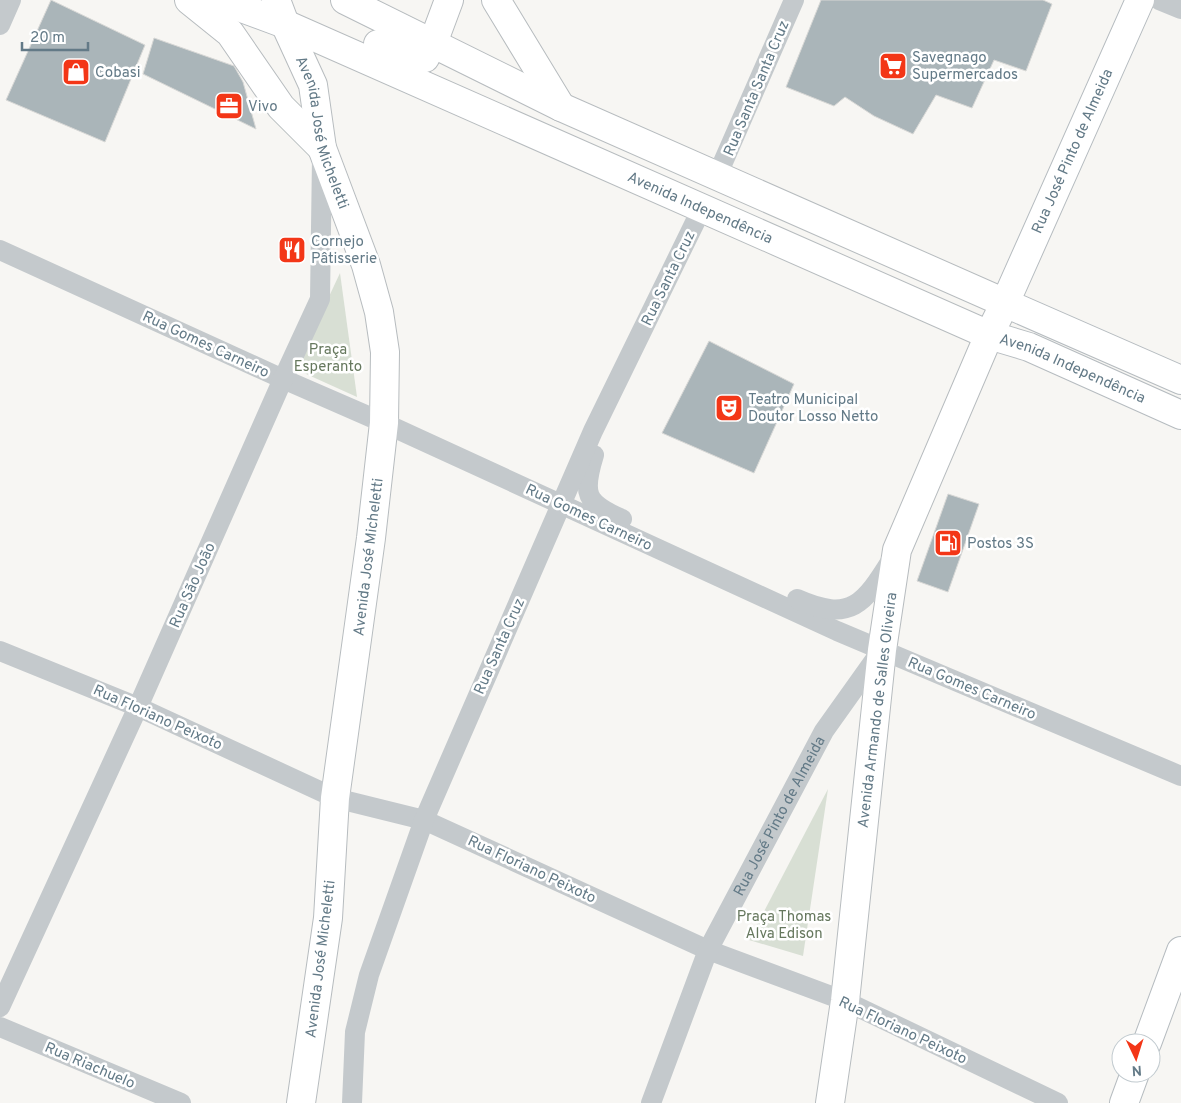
<svg xmlns="http://www.w3.org/2000/svg" width="1181" height="1103" font-family="Overpass,sans-serif">
  <style>
    .green { fill: #d8dfd4 }
    .building { fill: #aab5b9; stroke: #d8d8d6 }
    .lines { fill: none; stroke-linecap: round; stroke-linejoin: round }
    .secondary-casing { stroke: #b6bcc0; stroke-width: 30 }
    .primary-casing { stroke: #b7bcbf; stroke-width: 30 }
    .street { stroke: #c4c9cc; stroke-width: 20 }
    .secondary { stroke: #fff; stroke-width: 28 }
    .primary { stroke: #fff; stroke-width: 28 }
    .labels { text-anchor: middle; stroke-width: 5; stroke-linejoin: round; paint-order: stroke }
    .poi-label { font-size: 15px; fill: #637a87; stroke: #fff; text-anchor: start }
    .street-label { font-size: 15px; fill: #637a87; stroke: #fff }
    .park-label { font-size: 15px; fill: #66785e; stroke: #fff }
  </style>
  <rect width="100%" height="100%" fill="#f7f6f3"/>
  <g class="green">
    <path d="M 340,273 L 357,397 L 295,369 Z"/>
    <path d="M 828,789 L 803,956 L 749,940 Z"/>
  </g>
  <g class="building">
    <path d="M 51,0 L 145,45 L 105,142 L 6,100 Z"/>
    <path d="M 821,0 L 1043,0 L 1052,4 L 1026,71 L 994,60 L 972,108 L 936,95 L 913,134 L 874,116 L 845,97 L 834,106 L 786,87 Z"/>
    <path d="M 154,38 L 234,66 L 243,82 L 256,129 L 143,74 Z"/>
    <path d="M 709,341 L 794,384 L 754,473 L 662,433 Z"/>
    <path d="M 948,494 L 979,504 L 948,592 L 917,581 Z"/>
  </g>
  <g class="lines">
    <defs>
      <g id="secondary">
        <path d="M 220,0 L 285,24"/>
        <path d="M 1140,0 L 1005,303 L 1181,380"/>
        <path id="s2" d="M 989,335 L 1029,347 L 1181,415"/>
        <path d="M 1147,1043 L 1181,951"/>
        <path d="M 1124,1103 L 1135,1073"/>
      </g>
      <g id="primary">
        <path d="M 189,0 L 230,33 L 281,107 L 322,148"/>
        <path id="s3" d="M 276,0 L 285,24 L 313,85 L 322,148 L 366,265 L 379,312 L 385,352 L 384,423 L 371,538 L 335,798 L 328,918 L 301,1103"/>
        <path d="M 345,0 L 561,107 L 1005,303 L 989,335 L 897,550 L 882,650 L 845,1001 L 830,1103"/>
        <path d="M 496,0 L 561,107"/>
        <path id="s4" d="M 285,24 L 989,335"/>
        <path d="M 378,44 L 409,60 L 425,58 L 433,43 L 449,0"/>
      </g>
    </defs>
    <use href="#secondary" class="secondary-casing"/>
    <use href="#primary" class="primary-casing"/>
    <g class="street">
      <path d="M 1159,0 L 1181,9"/>
      <path d="M 0,25 L 11,0"/>
      <path d="M 717,176 L 794,0"/>
      <path d="M 0,250 L 283,379 L 384,423 L 837,631 L 1181,776"/>
      <path d="M 594,455 C 582,494 585,503 622,519"/>
      <path d="M 797,599 C 851,623 864,604 892,559"/>
      <path d="M 0,651 L 138,707 L 335,798 L 424,820 L 708,950 L 845,1001 L 1058,1103"/>
      <path d="M 0,1007 L 138,707 L 283,379 L 320,299 L 322,158"/>
      <path d="M 0,1027 L 181,1103"/>
      <path d="M 352,1103 L 355,1032 L 369,975 L 424,820 L 593,431 L 702,208"/>
      <path id="s1" d="M 651,1103 L 708,950 L 824,731 L 881,651"/>
    </g>
    <use href="#secondary" class="secondary"/>
    <use href="#primary" class="primary"/>
  </g>
  <defs>
    <symbol id="supermarket-square" viewBox="-11 -11 22 22"><rect x="-9" y="-9" width="18" height="18" rx="4" fill="#f33617" stroke="#fff"/><path d="M-6-5.5h2.5l.6 2H6L4.5 2H-2.5L-4.4-4H-6ZM-1.5 3.2a1.3 1.3 0 1 0 .1 0ZM3 3.2a1.3 1.3 0 1 0 .1 0Z" fill="#fff"/></symbol>
    <symbol id="shop-square" viewBox="-11 -11 22 22"><rect x="-9" y="-9" width="18" height="18" rx="4" fill="#f33617" stroke="#fff"/><path d="M-5-2.5h2.3a2.7 3.5 0 0 1 5.4 0H5L5.5 6h-11ZM-1.5-2.5h3a1.5 2.3 0 0 0-3 0Z" fill="#fff"/></symbol>
    <symbol id="office-square" viewBox="-11 -11 22 22"><rect x="-9" y="-9" width="18" height="18" rx="4" fill="#f33617" stroke="#fff"/><path d="M-6-3h4V-5.5h4V-3h4V5H-6ZM-1-4.5V-3h2v-1.5ZM-6 0V1H6V0Z" fill="#fff"/></symbol>
    <symbol id="restaurant-square" viewBox="-11 -11 22 22"><rect x="-9" y="-9" width="18" height="18" rx="4" fill="#f33617" stroke="#fff"/><path d="M-5-6h1v4h1v-4h1v4h1v-4h1v5L-1.5 .5V6h-2V.5L-5-1ZM5-6V6H3V1.5H1.5Q1.5-4 5-6Z" fill="#fff"/></symbol>
    <symbol id="theatre-square" viewBox="-11 -11 22 22"><rect x="-9" y="-9" width="18" height="18" rx="4" fill="#f33617" stroke="#fff"/><path d="M-5-5.5Q0-4 5-5.5V0Q5 5 0 6Q-5 5-5 0ZM-3.3-2.5H-1v1.5H-3.3ZM1-2.5H3.3v1.5H1ZM-2.8 1Q0 5.5 2.8 1Z" fill="#fff"/></symbol>
    <symbol id="fuel-square" viewBox="-11 -11 22 22"><rect x="-9" y="-9" width="18" height="18" rx="4" fill="#f33617" stroke="#fff"/><path d="M-5.5-6h7V0h2V4h1.3V-2.5L3-4.5l.8-.8L6-3V5H2.5V1h-1V6h-7ZM-4.2-4.7v3.2H.2V-4.7Z" fill="#fff"/></symbol>
  </defs>
  <g fill-rule="evenodd">
    <use href="#supermarket-square" x="877" y="50" width="32" height="32"/>
    <use href="#shop-square" x="60" y="56" width="32" height="32"/>
    <use href="#office-square" x="213" y="90" width="32" height="32"/>
    <use href="#restaurant-square" x="276" y="234" width="32" height="32"/>
    <use href="#theatre-square" x="713" y="392" width="32" height="32"/>
    <use href="#fuel-square" x="932" y="527" width="32" height="32"/>
  </g>
  <g class="labels">
    <g class="poi-label">
      <text x="912" y="62">Savegnago<tspan x="912" dy="17">Supermercados</tspan></text>
      <text x="95" y="77">Cobasi</text>
      <text x="248" y="111">Vivo</text>
      <text x="311" y="246">Cornejo<tspan x="311" dy="17">Pâtisserie</tspan></text>
      <text x="748" y="404">Teatro Municipal<tspan x="748" dy="17">Doutor Losso Netto</tspan></text>
      <text x="967" y="548">Postos 3S</text>
    </g>
    <g class="street-label">
      <text transform="translate(756 88) rotate(-67)" y="5">Rua Santa Santa Cruz</text>
      <text dy="5" stroke="none"><textPath href="#s3" startOffset="141">Avenida José Micheletti</textPath></text>
      <text transform="translate(1072 151) rotate(-66)" y="5">Rua José Pinto de Almeida</text>
      <text dy="5" stroke="none"><textPath href="#s4" startOffset="454">Avenida Independência</textPath></text>
      <text transform="translate(668 278) rotate(-64)" y="5">Rua Santa Cruz</text>
      <text transform="translate(206 344) rotate(25)" y="5">Rua Gomes Carneiro</text>
      <text dy="5" stroke="none"><textPath href="#s2" startOffset="90">Avenida Independência</textPath></text>
      <text transform="translate(589 517) rotate(25)" y="5">Rua Gomes Carneiro</text>
      <text transform="translate(368 557) rotate(-83)" y="5">Avenida José Micheletti</text>
      <text transform="translate(192 585) rotate(-66)" y="5">Rua São João</text>
      <text transform="translate(499 646) rotate(-66)" y="5">Rua Santa Cruz</text>
      <text transform="translate(972 688) rotate(23)" y="5">Rua Gomes Carneiro</text>
      <text transform="translate(877 710) rotate(-83)" y="5">Avenida Armando de Salles Oliveira</text>
      <text transform="translate(158 717) rotate(24)" y="5">Rua Floriano Peixoto</text>
      <text dy="5" stroke="none"><textPath href="#s1" startOffset="315">Rua José Pinto de Almeida</textPath></text>
      <text transform="translate(532 869) rotate(25)" y="5">Rua Floriano Peixoto</text>
      <text transform="translate(320 959) rotate(-83)" y="5">Avenida José Micheletti</text>
      <text transform="translate(903 1030) rotate(25)" y="5">Rua Floriano Peixoto</text>
      <text transform="translate(90 1065) rotate(23)" y="5">Rua Riachuelo</text>
    </g>
    <g class="park-label">
      <text x="328" y="354">Praça<tspan x="328" dy="17">Esperanto</tspan></text>
      <text x="784" y="921">Praça Thomas<tspan x="784" dy="17">Alva Edison</tspan></text>
    </g>
  </g>
  <g transform="translate(1136 1058) rotate(176)"><circle r="24" fill="#ffffff" stroke="#c1cacf"/>
  <path d="M0-4L9 19L0 12L-9 19Z" fill="#f33617"/>
  <text y="-8" font-size="14" font-weight="bold" text-anchor="middle" fill="#637a87">N</text>
  </g>
  <path d="M22 42v8h66v-8" fill="none" stroke="#637a87" stroke-width="2.5"/>
  <text x="30" y="42" font-size="15" fill="#637a87" stroke="#ffffff" stroke-width="4" paint-order="stroke">20 m</text>
</svg>
